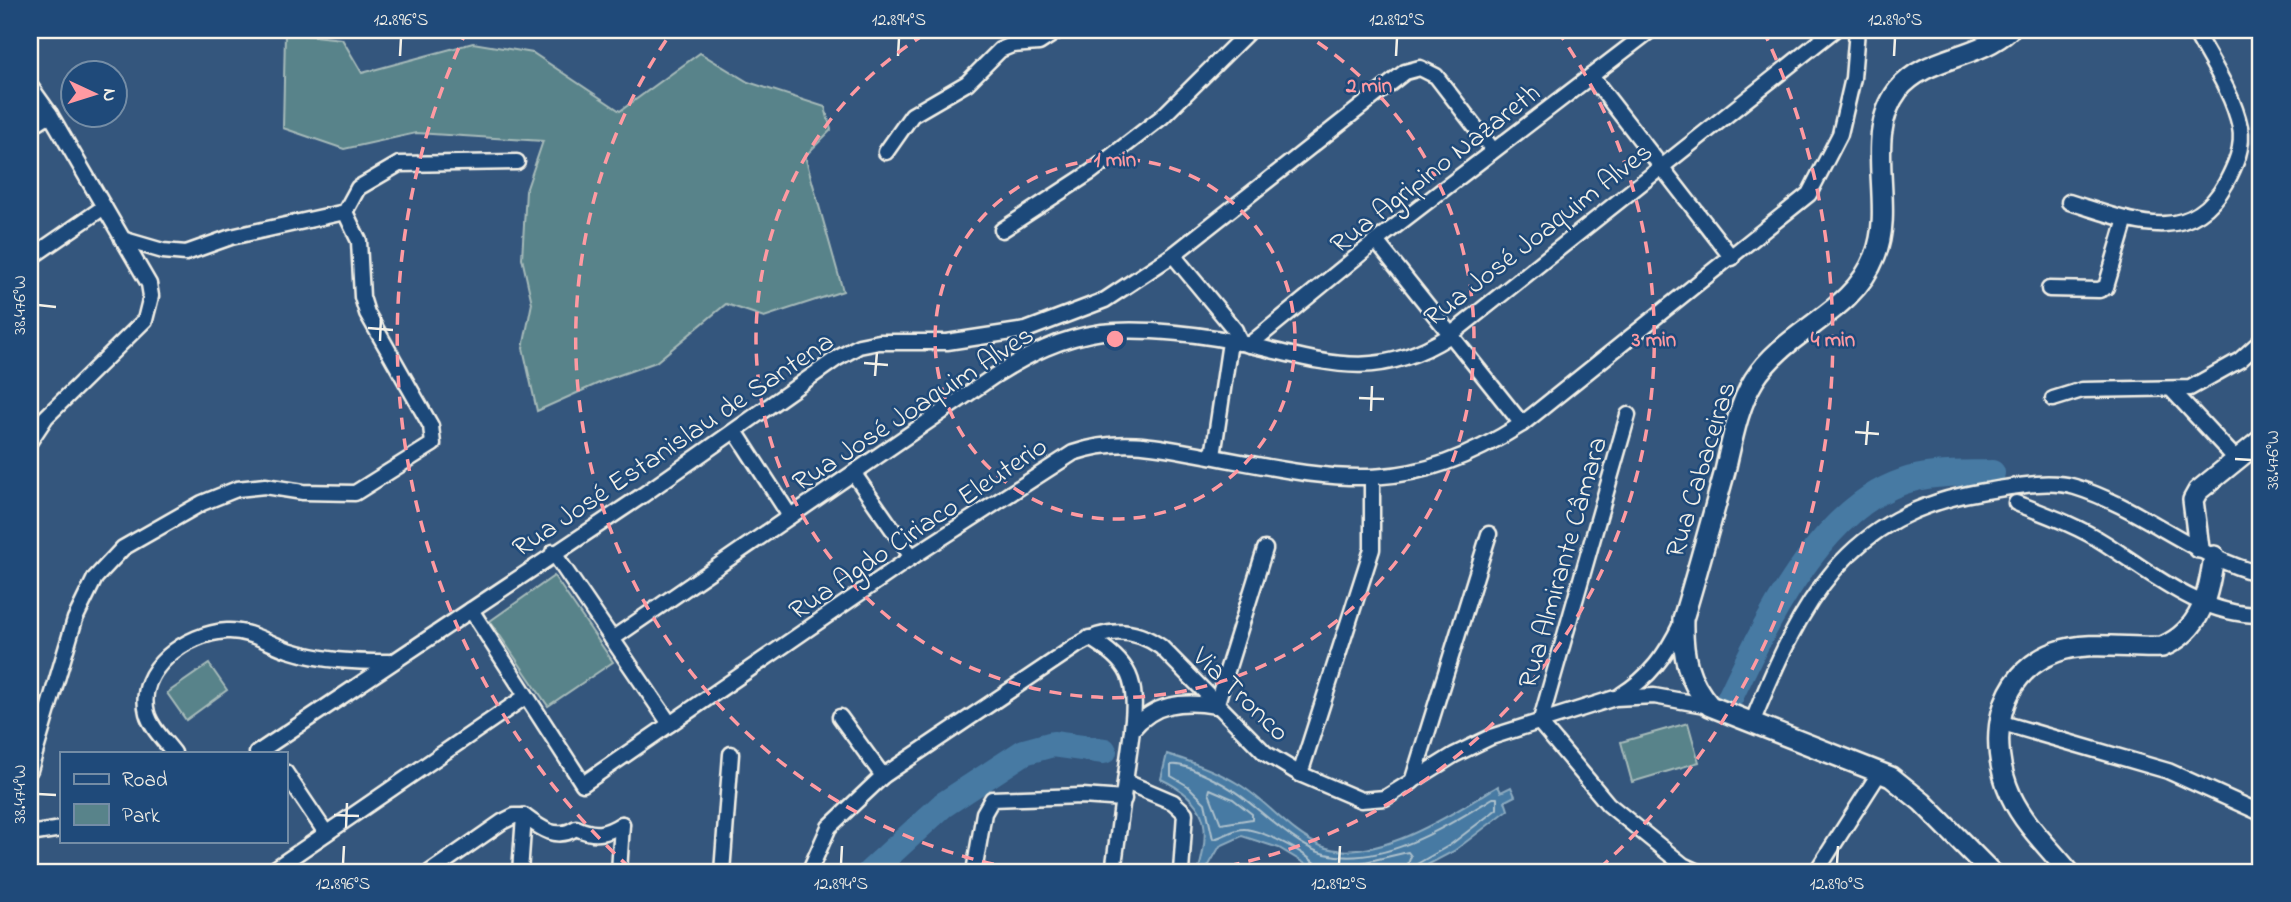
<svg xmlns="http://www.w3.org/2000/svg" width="2291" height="902" font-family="'Indie Flower',sans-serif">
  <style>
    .green { fill: #58838a; stroke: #a6bab9; stroke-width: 2 }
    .water { fill: #467aa3; stroke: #8caabf; stroke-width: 2 }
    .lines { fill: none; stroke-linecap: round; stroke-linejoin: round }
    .shore { stroke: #aec1cc; stroke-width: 2 }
    .river { stroke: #467aa3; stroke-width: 26 }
    .minor-casing { stroke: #f4f1e8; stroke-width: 19 }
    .secondary-casing { stroke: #f4f1e8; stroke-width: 24 }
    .minor { stroke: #1f4a7a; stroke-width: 14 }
    .secondary { stroke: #1f4a7a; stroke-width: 19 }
    .ticks { fill: none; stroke: #f4f1e8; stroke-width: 2.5 }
    .ring { fill: none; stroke: #ff9aa2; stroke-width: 3.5; stroke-dasharray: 12 9 }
    .labels { text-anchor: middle; stroke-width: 5; stroke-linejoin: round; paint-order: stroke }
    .street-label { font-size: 28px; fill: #f4f1e8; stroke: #1f4a7a }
    .centre { fill: #ff9aa2; stroke: #1f4a7a; stroke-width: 3.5 }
    .ring-label { font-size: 21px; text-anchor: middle; font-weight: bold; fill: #ff9aa2; stroke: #1f4a7a; stroke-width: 5; stroke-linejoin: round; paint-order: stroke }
    .neatline { fill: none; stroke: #f4f1e8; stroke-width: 2.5 }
    .ticks-label { font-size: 18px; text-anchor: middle; fill: #f4f1e8 }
  </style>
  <rect width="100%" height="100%" fill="#34567d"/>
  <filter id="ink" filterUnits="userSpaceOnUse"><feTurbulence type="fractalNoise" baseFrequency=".0143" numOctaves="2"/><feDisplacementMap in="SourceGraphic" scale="14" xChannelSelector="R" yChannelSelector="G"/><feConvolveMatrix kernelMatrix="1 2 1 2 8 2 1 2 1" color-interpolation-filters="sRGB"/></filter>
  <g filter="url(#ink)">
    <g class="green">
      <path d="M 285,33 L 342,39 L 362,73 L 473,43 L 533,53 L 620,111 L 700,53 L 748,82 L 825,107 L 831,130 L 805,156 L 843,291 L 764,317 L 726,304 L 656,362 L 608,379 L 537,411 L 523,348 L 532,303 L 522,258 L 526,191 L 543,141 L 416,133 L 344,149 L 283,128 Z"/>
      <path d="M 554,576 L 613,662 L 548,706 L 490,621 Z"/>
      <path d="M 209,664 L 227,690 L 186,720 L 167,693 Z"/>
      <path d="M 1688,723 L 1699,762 L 1632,782 L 1621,742 Z"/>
    </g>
    <path class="water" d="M 1167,754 C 1192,762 1218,771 1240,785 C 1269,803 1289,832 1321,846 C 1373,867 1456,812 1498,786 L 1501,792 L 1511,787 L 1515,796 L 1505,801 L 1508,810 L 1454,851 L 1414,872 L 1319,872 L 1279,848 L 1242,836 L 1220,846 L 1205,872 L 1198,872 C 1212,826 1207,801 1161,779 Z"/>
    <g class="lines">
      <g class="shore">
        <path d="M 1210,789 L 1233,799 L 1252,814 L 1252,819 L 1221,824 L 1209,793 Z"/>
        <path d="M 1320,872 C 1318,857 1261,829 1244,829 C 1232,829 1224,837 1213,839 L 1205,803 L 1188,786 L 1171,776 L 1171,765 C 1183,763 1200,773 1211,778 C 1240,791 1259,812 1284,831 C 1296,840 1311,851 1325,854 C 1382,868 1447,826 1493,798 L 1497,798 L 1497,809 L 1450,845 L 1417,864 L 1414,872"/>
        <path d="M 1328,872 L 1331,865 L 1348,866 L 1408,852 L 1411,856 L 1405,872"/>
      </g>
      <g class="river">
        <path d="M 1728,702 C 1763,628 1819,510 1902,482 C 1930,472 1962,474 1992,473"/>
        <path d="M 870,872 L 943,805 L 1024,752 L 1053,744 L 1104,751"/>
      </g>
      <defs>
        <g id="minor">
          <path d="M 1591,76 L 1732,258"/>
          <path d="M 30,86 L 50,114 L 149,284 L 151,296 L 145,320 L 46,417 L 30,441"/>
          <path d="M 30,127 L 50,114"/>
          <path d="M 886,152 L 912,115 L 967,83 L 1000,50 L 1012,45 L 1039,43 L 1059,30"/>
          <path d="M 2069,202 C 2126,219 2189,250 2226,183 C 2235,166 2244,147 2240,127 C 2233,93 2210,60 2194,30"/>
          <path d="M 1002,230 L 1091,172 L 1162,117 L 1250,30"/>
          <path d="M 122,239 L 163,251 L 186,253 L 231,237 L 345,212 L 358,188 L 399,164 L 517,162"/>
          <path d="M 1376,241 L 1522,424"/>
          <path d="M 1173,255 L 1235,330 L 1240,343"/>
          <path d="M 30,258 L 104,207"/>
          <path d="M 2049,289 L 2099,290 L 2106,287 L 2126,219"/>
          <path d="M 1249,345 L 1376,241 L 1651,30"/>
          <path d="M 2172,390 L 2236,459"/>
          <path d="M 2053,399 L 2082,390 L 2190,388 L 2240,360 L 2261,341"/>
          <path d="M 1628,415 L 1540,723 L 1608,804 L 1683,865 L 1698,872"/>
          <path d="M 735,431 L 790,516"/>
          <path d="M 1213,456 L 1230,342"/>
          <path d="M 854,474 L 912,557"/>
          <path d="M 2016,503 C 2047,515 2078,526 2106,544 C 2154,575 2200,615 2261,615"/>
          <path d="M 553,552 L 670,724"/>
          <path d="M 471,610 L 583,784 L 912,557 L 1073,453 C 1119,437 1158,446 1204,455 C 1334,479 1403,500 1522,424 L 1809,194 L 1840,134 L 1853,78 L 1857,30"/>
          <path d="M 1089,638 C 1131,662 1138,682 1132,728"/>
          <path d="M 612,639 L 994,376 C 1029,354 1060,338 1102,332 C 1142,327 1210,335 1250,345 C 1327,363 1377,382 1449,336 L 1834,30"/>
          <path d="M 1621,695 C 1650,677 1666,655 1681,624"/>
          <path d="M 1216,706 L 1265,549"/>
          <path d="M 840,717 L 883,776"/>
          <path d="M 1999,722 L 2168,771 L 2261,813"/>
          <path d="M 1752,723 C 1801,602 1845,513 1985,491 C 2012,487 2048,479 2075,487 C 2141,507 2195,558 2261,574"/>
          <path d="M 174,753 C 165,741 151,728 147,713 C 136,669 187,633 227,631 C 249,630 268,643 288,650 C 322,661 354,662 389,662"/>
          <path d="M 257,753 L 643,495 L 836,359 L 859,346 L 879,342 L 947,342 L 1026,330 L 1105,300 L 1173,255 L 1405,72 L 1420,68 L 1436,76 L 1493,150"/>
          <path d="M 30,770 L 75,619 L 95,578 L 123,548 L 202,503 L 237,489 L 265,486 L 303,492 L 355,493 L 433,444 L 431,426 L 367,313 L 362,297 L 359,241 L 345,212"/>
          <path d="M 285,772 L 326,833"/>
          <path d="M 1300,774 L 1372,549 L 1372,479"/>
          <path d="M 1126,782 L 1173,802 L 1185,813 L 1181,872"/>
          <path d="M 1412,782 L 1489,534"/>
          <path d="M 524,816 C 540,828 556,841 576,828 C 594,836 605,835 622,824"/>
          <path d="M 30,834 L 61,829"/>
          <path d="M 270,872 L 525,697"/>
          <path d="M 430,872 L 502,822 L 514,816 L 524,816"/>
          <path d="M 520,872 L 524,816"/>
          <path d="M 619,872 L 622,824"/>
          <path d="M 722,872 L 731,754"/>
          <path d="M 809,872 L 829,827 L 883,776 L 1076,646 C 1105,628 1133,627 1161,647 L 1265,753 L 1300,774 L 1361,800 L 1385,798 L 1454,755 L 1491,737 L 1615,698 L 1654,696 L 1710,706"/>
          <path d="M 974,872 L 984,813 L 992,799 L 1082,796 L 1124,799"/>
          <path d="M 1113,872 L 1132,730 C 1154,703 1183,700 1216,706"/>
          <path d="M 1816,872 L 1880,772"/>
        </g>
        <g id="secondary">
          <path d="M 2199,548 L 2193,500 L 2198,491 L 2261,440"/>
          <path d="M 1991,872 L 1922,802 L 1891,777 L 1710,706 C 1687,680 1682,654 1683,619 C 1698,570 1711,521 1725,471 C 1732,441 1738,406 1754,380 C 1786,329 1852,315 1875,256 C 1896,205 1862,137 1898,90 C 1925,56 1978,59 2009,30"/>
          <path d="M 2069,872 C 2049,848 2024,824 2011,796 C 1987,743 1996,674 2056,652 C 2088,640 2129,649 2162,647 C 2202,630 2208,595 2214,556"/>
        </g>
      </defs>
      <use href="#minor" class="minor-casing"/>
      <use href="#secondary" class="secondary-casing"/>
      <use href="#minor" class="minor"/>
      <use href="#secondary" class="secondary"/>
    </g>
  </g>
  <path class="ticks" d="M 400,56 L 401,38M 898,56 L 899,38M 1396,56 L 1397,38M 1894,56 L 1895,38M 38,305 L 56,307M 368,328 L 393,330M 380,341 L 381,317M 864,363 L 888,365M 875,376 L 877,352M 1359,398 L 1384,399M 1371,411 L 1372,386M 1855,432 L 1879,434M 1866,445 L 1868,421M 2235,459 L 2252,460M 38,794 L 56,795M 334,815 L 359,816M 346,828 L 347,803M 343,864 L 344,846M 841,864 L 842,846M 1339,864 L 1340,846M 1837,864 L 1838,846"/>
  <g class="ring">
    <circle cx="1115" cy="339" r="180"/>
    <path d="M1300 31A359 359 0 1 1 930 31"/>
    <path d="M1035 872A539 539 0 0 1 673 30M1557 30A539 539 0 0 1 1195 872"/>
    <path d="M630 868A718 718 0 0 1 467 30M1763 30A718 718 0 0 1 1600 868"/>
  </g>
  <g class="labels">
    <g class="street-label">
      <text transform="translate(1434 167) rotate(-38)" y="10">Rua Agripino Nazareth</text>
      <text transform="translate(1537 233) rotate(-38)" y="10">Rua José Joaquim Alves</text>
      <text transform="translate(912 407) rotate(-33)" y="10">Rua José Joaquim Alves</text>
      <text transform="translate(672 443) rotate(-34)" y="10">Rua José Estanislau de Santena</text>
      <text transform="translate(1699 469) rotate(-73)" y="10">Rua Cabaceiras</text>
      <text transform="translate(917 527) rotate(-34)" y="10">Rua Agdo Ciriaco Eleuterio</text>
      <text transform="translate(1561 562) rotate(-74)" y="10">Rua Almirante Câmara</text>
      <text transform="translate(1242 693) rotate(44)" y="10">Via Tronco</text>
    </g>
  </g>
  <circle cx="1115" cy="339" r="10" class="centre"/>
  <g class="ring-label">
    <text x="1369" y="92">2 min</text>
    <text x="1115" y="166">1 min</text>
    <text x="1654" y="346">3 min</text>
    <text x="1833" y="346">4 min</text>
  </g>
  <rect width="2291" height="902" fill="none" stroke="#1f4a7a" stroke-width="77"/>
  <rect x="60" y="752" width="228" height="91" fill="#1f4a7a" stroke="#748da6" stroke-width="2"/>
  <rect x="74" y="774" width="35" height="10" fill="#1f4a7a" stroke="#748da6" stroke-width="2"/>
  <text x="122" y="786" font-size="21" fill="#f4f1e8">Road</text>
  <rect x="74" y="804" width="35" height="21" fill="#58838a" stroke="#748da6" stroke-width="2"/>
  <text x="122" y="822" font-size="21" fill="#f4f1e8">Park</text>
  <g transform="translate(94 94) rotate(94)"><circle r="33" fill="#1f4a7a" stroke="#748da6" stroke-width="2"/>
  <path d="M0-5L12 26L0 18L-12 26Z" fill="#ff9aa2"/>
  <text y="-10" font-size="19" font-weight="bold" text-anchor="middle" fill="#f4f1e8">N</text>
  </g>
  <rect x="38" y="38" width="2214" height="826" class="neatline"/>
  <g class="ticks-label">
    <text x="401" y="25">12.896°S</text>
    <text x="899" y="25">12.894°S</text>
    <text x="1397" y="25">12.892°S</text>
    <text x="1895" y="25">12.890°S</text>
    <text transform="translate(19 305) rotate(-90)" y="6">38.476°W</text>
    <text transform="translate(2272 460) rotate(-90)" y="6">38.476°W</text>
    <text transform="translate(19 794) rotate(-90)" y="6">38.474°W</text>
    <text x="343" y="889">12.896°S</text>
    <text x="841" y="889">12.894°S</text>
    <text x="1339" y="889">12.892°S</text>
    <text x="1837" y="889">12.890°S</text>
  </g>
</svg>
